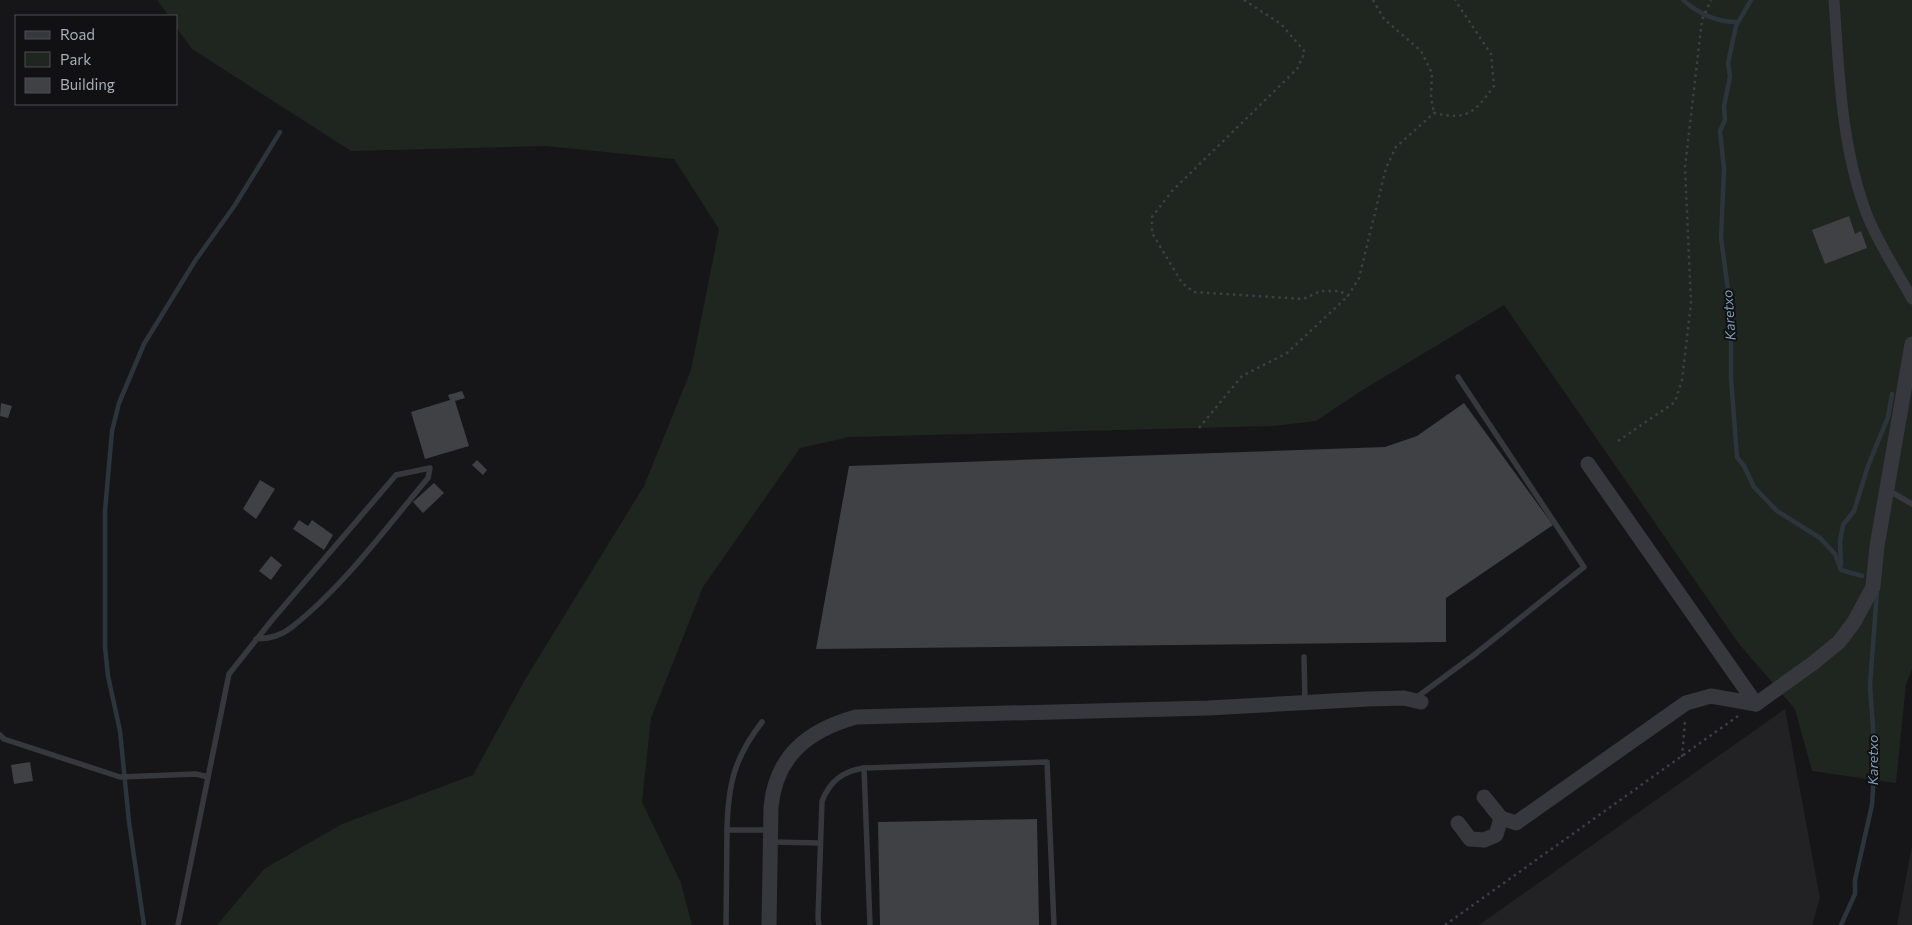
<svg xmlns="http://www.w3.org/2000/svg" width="1912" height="925" font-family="Commissioner,sans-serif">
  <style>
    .built { fill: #222225 }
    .green { fill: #1e261f }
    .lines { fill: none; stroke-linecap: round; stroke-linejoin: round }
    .stream { stroke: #2c353c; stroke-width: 4.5 }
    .building { fill: #404145 }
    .path { stroke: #3d3f44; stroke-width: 2.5; stroke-dasharray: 2.5 4; stroke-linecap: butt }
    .service { stroke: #37383d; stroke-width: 5.5 }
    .minor { stroke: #37383d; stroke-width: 11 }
    .tertiary { stroke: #37383d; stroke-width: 15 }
    .labels { text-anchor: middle; stroke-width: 4; stroke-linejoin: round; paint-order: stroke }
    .water-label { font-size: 14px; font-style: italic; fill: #7f9bb3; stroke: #111113 }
  </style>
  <rect width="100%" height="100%" fill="#161618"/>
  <g class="built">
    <path d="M 1785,709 L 1820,898 L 1812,925 L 1479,925 Z"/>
    <path d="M 1912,846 L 1912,925 L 1897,925 Z"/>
  </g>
  <path class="green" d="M 157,0 L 1912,0 L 1912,669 L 1906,684 L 1896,783 L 1812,771 L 1795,709 L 1739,644 L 1504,305 L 1361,391 L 1316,421 L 1274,426 L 850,437 L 800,448 L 703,587 L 651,718 L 642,802 L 681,883 L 692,925 L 217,925 L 264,869 L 342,824 L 473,775 L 526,678 L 644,486 L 691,370 L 719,229 L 674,159 L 546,146 L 351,151 L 192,49 L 176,27 L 176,16 L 169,16 Z"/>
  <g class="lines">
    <g class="stream">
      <path d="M 1683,0 C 1699,14 1716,22 1737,22"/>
      <path d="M 1751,0 L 1736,26 L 1728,63 L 1730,77 L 1724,106 L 1725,120 L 1720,131 L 1724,169 L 1721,238 L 1728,290 L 1727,301 L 1731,343 L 1731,378 L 1737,457 L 1744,466 L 1754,487 L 1777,511 L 1820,538 L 1835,554 L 1841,570 L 1862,576"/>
      <path d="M 1841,565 L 1840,541 L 1843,525 L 1854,511 L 1868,466 L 1888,417 L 1892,394"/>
      <path d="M 144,925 L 129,822 L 120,731 L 108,676 L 105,647 L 105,511 L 112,431 L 119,403 L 144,344 L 195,261 L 235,205 L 280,132"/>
      <path d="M 1841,925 L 1855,894 L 1855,880 L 1872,805 L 1875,757 L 1870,685 L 1877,591"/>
    </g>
  </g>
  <g class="building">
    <path d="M 1849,216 L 1855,234 L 1861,231 L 1867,248 L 1825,264 L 1812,230 Z"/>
    <path d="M 462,391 L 465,398 L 455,401 L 469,446 L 425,459 L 411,412 L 450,400 L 448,395 Z"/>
    <path d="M 1,403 L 12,406 L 8,418 L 0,416 Z"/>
    <path d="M 1464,403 L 1553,525 L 1446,598 L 1446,642 L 816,649 L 849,466 L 1385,447 L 1417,436 Z"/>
    <path d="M 477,460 L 487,470 L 483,475 L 472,465 Z"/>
    <path d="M 260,480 L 275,489 L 256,519 L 243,509 Z"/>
    <path d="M 434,483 L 444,493 L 423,513 L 413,502 Z"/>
    <path d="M 299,520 L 308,526 L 312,520 L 333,535 L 324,550 L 293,529 Z"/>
    <path d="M 271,556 L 282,565 L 271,580 L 259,571 Z"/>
    <path d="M 30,762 L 33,781 L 14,784 L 11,765 Z"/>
    <path d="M 1037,819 L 1039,925 L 880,925 L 878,822 Z"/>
  </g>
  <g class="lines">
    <g class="path">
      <path d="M 1244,0 L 1281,24 L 1305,52 L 1297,69 L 1172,191 L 1152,217 L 1152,233 L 1182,283 L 1194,292 L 1303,299 L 1321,291 L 1340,291 L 1348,296"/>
      <path d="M 1373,0 L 1384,19 L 1421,51 L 1432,73 L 1431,97 L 1434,113"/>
      <path d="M 1199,428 L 1242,376 L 1287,353 L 1348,296 L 1359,278 L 1386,168 L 1396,147 L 1434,113 C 1468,121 1475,112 1494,86 L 1491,54 L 1455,0"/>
      <path d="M 1618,441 L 1675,402 L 1682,380 L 1691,303 L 1685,167 L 1702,20 L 1711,0"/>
      <path d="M 1682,757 L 1685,721"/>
      <path d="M 1445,925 L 1738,716"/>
    </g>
    <g class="service">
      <path d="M 1888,490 L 1912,504"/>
      <path d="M 1304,657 L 1305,701"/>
      <path d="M 1417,697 L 1474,655 L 1584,567 L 1458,377"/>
      <path d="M 762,722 C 734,758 728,785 727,830 L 769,830"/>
      <path d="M 0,735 L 4,739 L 120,777 L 196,774 L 208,777"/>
      <path d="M 864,768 L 870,925"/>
      <path d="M 772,842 L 820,843"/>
      <path d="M 178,925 L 229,674 L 272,620 L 396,475 L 430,468 L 428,478 C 385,529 344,586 292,627 C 282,635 268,639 256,639"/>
      <path d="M 726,925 L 727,830"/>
      <path d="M 819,925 L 818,918 L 822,801 C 830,781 843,771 864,768 L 1047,762 L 1054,925"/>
    </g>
    <path class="minor" d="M 1834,0 C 1839,72 1841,147 1867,215 C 1878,243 1897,271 1912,299"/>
    <g class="tertiary">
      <path d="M 1588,464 L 1756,704"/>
      <path d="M 1484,797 L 1501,818"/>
      <path d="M 1458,823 L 1470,839 L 1484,840 L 1496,835 L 1501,818 L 1516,823 L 1686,703 L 1711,696 L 1756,704 L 1812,664 L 1839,642 L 1854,622 L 1873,587 L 1877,546 L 1912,344"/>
      <path d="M 769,925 L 771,807 C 776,755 809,730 856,717 L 1208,708 L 1368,699 L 1404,698 L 1421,702"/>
    </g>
  </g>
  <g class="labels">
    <g class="water-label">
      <text transform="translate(1729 315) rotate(-94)" y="5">Karetxo</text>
      <text transform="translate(1873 760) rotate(-90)" y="5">Karetxo</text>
    </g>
  </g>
  <rect x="15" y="15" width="162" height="90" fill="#111113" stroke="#4d4f55"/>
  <rect x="25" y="31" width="25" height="8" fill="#37383d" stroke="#4d4f55"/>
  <text x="60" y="40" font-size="15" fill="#a8adb8">Road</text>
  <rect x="25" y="52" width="25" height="15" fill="#1e261f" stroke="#4d4f55"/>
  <text x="60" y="65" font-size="15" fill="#a8adb8">Park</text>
  <rect x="25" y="78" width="25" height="15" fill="#404145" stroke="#4d4f55"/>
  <text x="60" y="90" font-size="15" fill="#a8adb8">Building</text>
</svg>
